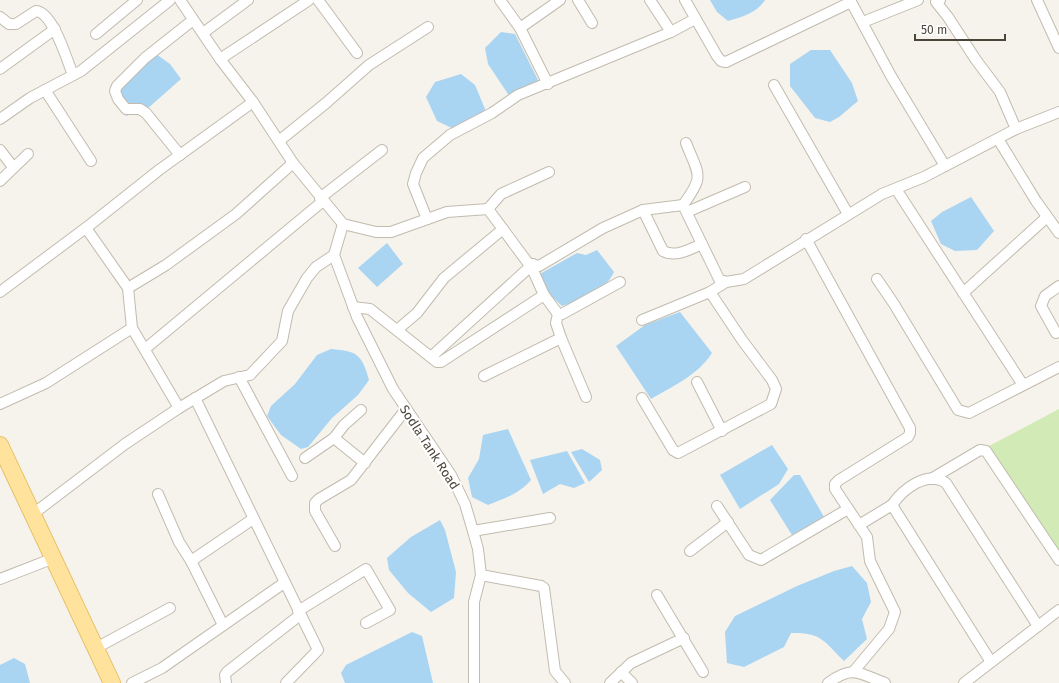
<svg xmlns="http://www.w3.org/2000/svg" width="1059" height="683" font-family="'Fira Sans',sans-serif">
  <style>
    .green { fill: #d2eab5 }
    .water { fill: #a9d4f2 }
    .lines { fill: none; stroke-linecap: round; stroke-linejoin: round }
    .minor-casing { stroke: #c2bbae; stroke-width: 12 }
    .primary-casing { stroke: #e6c16a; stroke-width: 18 }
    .minor { stroke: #fff; stroke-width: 10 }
    .primary { stroke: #ffe39c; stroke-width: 16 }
    .labels { text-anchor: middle; stroke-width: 4; stroke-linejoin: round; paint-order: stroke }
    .street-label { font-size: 13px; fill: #4b4439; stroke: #fff }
  </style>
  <rect width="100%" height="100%" fill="#f6f3ec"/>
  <path class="green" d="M 1059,409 L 1059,552 L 989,446 Z"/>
  <g class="water">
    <path d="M 710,0 L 765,0 C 757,13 742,17 728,21 L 717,12 Z"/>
    <path d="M 501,32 L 515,34 L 541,86 L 512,100 L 488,64 L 485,48 Z"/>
    <path d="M 811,50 L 830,50 L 852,83 L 858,101 L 839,117 L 830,122 L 815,118 L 790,86 L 790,64 Z"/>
    <path d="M 156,54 L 170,64 L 181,79 L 147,109 L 126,116 L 113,99 L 132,75 Z"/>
    <path d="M 461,74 L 475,85 L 485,109 L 481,118 L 454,129 L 437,121 L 426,97 L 435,82 Z"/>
    <path d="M 971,197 L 994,231 L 977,250 L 955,251 L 941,244 L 931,221 L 942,212 Z"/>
    <path d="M 387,243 L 403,264 L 377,287 L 358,268 Z"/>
    <path d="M 597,250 L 614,272 C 604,293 583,299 562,306 L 547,292 L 538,275 L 577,253 L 586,255 Z"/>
    <path d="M 680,312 L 712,353 C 698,375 673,386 651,399 L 616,346 L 645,325 Z"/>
    <path d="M 331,349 C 358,351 362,355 369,380 L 358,395 L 332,418 L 308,447 L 301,449 L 281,435 L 267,416 L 271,406 L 295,384 L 317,355 Z"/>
    <path d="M 508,429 L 531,480 C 520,493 504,499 488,505 L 472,497 L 468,478 L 479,459 L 483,435 Z"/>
    <path d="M 772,445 L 788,469 L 779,484 L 740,509 L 720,475 Z"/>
    <path d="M 582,449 L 600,460 L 602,470 L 589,482 L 571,452 Z"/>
    <path d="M 567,451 L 585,483 L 574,488 L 560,484 L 543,494 L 530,460 Z"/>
    <path d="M 794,475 L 800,475 L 824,517 L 792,535 L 770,500 Z"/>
    <path d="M 440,520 L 445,530 L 456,572 L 454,598 L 431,612 L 408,593 L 389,570 L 387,558 L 411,537 Z"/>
    <path d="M 852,566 L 867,583 L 871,602 L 862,619 L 867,639 L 844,661 C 824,641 821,632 791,633 L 784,647 L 744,667 L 727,663 L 725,632 L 735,616 L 797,586 L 834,571 Z"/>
    <path d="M 412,632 L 422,636 L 433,683 L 345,683 L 341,673 L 346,665 Z"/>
    <path d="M 14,658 L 25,664 L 30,683 L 0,683 L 0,665 Z"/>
  </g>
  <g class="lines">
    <defs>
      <g id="minor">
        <path d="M 180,0 L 220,59 L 253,102 L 293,163 L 343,224 L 376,232 L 391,232 L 447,212 L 488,209 L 528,263 L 539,266 L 603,228 L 643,210 L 683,205 L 719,279 L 726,282 L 744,279 L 882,194 L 924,177 L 1016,129 L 1059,112"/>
        <path d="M 318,0 L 357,53"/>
        <path d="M 500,0 L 520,28 L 548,84"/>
        <path d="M 578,0 L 592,23"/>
        <path d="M 650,0 L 671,32"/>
        <path d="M 685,0 L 717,56 L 721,61 L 726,62 L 851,2"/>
        <path d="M 850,0 L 891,76 L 945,166"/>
        <path d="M 940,0 L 936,2 L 948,17 L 976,60 L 1000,92 L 1016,129"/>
        <path d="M 1037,0 L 1059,48"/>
        <path d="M 0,17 L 9,24 L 16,24 L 36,11 C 53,12 67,60 73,75"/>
        <path d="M 863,22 L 918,0"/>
        <path d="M 520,28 L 560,0"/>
        <path d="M 203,33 L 248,0"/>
        <path d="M 96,34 L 137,0"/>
        <path d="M 220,59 L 309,0"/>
        <path d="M 0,69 L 55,29"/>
        <path d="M 774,85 L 848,214"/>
        <path d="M 45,90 L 91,161"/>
        <path d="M 0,119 L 30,98 L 81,71 L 170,0"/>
        <path d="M 998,139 L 1036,201 L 1059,233"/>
        <path d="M 279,141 L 326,103 L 369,65 L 428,27"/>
        <path d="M 0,150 L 13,167"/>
        <path d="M 180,155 L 146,113 L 140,109 L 126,109 L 118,99 L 115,91 L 117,86 L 145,58 L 193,20"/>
        <path d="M 0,181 L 28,154"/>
        <path d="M 896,189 L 1023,385"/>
        <path d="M 320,198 L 382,150"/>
        <path d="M 683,205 C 705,175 699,176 686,143"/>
        <path d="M 488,209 L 501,194 L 549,172"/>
        <path d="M 643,210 L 663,251 C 676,258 690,249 702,244"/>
        <path d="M 687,212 L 745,187"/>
        <path d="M 427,219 L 413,184 L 416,173 L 423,158 L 450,135 L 492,113 L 518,95 L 671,32 L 695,19"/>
        <path d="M 343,224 L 334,255 L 357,317 L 393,389 L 451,475 L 465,504 L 473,531 L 478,549 L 481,575 L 474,602 L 474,683"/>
        <path d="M 86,228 L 128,288 L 132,328 L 179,408"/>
        <path d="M 806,239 L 910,428 L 910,433 L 908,437 L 839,480 L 835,484 L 835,489 L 867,537 L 870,561 L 895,612 L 889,629 L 854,671"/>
        <path d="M 531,266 L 544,295 L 558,314 L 562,314 L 620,282"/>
        <path d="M 877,279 L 894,304 L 958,410 L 969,413 L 1059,367"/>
        <path d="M 128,288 L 166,265 L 236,214 L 293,163"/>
        <path d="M 0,292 L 91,224 L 159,170 L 253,102"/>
        <path d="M 963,293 L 1047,217"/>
        <path d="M 353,307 L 370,309 L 437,362 L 441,362 L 544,295"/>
        <path d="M 558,314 L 556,323 L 561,338 L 586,397"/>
        <path d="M 642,320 L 710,292 L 726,282"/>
        <path d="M 397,330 L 417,313 L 444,278 L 503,229"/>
        <path d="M 1056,333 L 1041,306 L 1045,296 L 1059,286"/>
        <path d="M 145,349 L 323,201"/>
        <path d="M 431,357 L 533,264"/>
        <path d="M 484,376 L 561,338"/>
        <path d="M 239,377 L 292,476"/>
        <path d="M 697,382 L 722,431"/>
        <path d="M 195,398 L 318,650 L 286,683"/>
        <path d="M 642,398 L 673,450 L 678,453 L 771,404 L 776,389 L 772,380 L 742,340 L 710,292"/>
        <path d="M 0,404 L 46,383 L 132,328"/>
        <path d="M 334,438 L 365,463"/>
        <path d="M 305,458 L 334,438 L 344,425 L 361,410"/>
        <path d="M 931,479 L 980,450 L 986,451 L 1059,560"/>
        <path d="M 158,494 L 179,542 L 191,561 L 253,519"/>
        <path d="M 892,505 C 903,489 927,470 946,483 L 1038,626"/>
        <path d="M 717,506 L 749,555 L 761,560 L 848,509"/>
        <path d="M 33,514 L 125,444 L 179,408 L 224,381 L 250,375 L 282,341 L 288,311 L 307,278 L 316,267 L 334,255"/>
        <path d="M 859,525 L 892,505 L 991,662"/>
        <path d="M 473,531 L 550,518"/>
        <path d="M 335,546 L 315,511 L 315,503 L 319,499 L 351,480 L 406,409"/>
        <path d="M 690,551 L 728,522"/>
        <path d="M 191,561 L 223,625"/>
        <path d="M 481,575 L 541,586 L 544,588 L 555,671 L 565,683"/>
        <path d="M 0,579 L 54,558"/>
        <path d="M 657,595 L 703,672"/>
        <path d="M 298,611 L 366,569 L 390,610 L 366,623"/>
        <path d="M 96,648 L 170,608"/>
        <path d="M 621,672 L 632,683"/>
        <path d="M 132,683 L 162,668 L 284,583"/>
        <path d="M 226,683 L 225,675 L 227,672 L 300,615"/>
        <path d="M 610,683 L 631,663 L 684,638"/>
        <path d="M 828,683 C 853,665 858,673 885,683"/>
        <path d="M 964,683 L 1059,610"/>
      </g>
      <path id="primary" d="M 0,445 L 112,683"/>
    </defs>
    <use href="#minor" class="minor-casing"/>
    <use href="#primary" class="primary-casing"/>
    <use href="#minor" class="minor"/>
    <use href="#primary" class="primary"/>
  </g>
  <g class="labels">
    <g class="street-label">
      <text transform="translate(430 447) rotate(57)" y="5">Sodla Tank Road</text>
    </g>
  </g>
  <path d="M915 34v6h90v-6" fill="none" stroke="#4b4439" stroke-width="2"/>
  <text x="921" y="34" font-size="12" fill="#4b4439" stroke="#ffffff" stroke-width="3" paint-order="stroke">50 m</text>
</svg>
